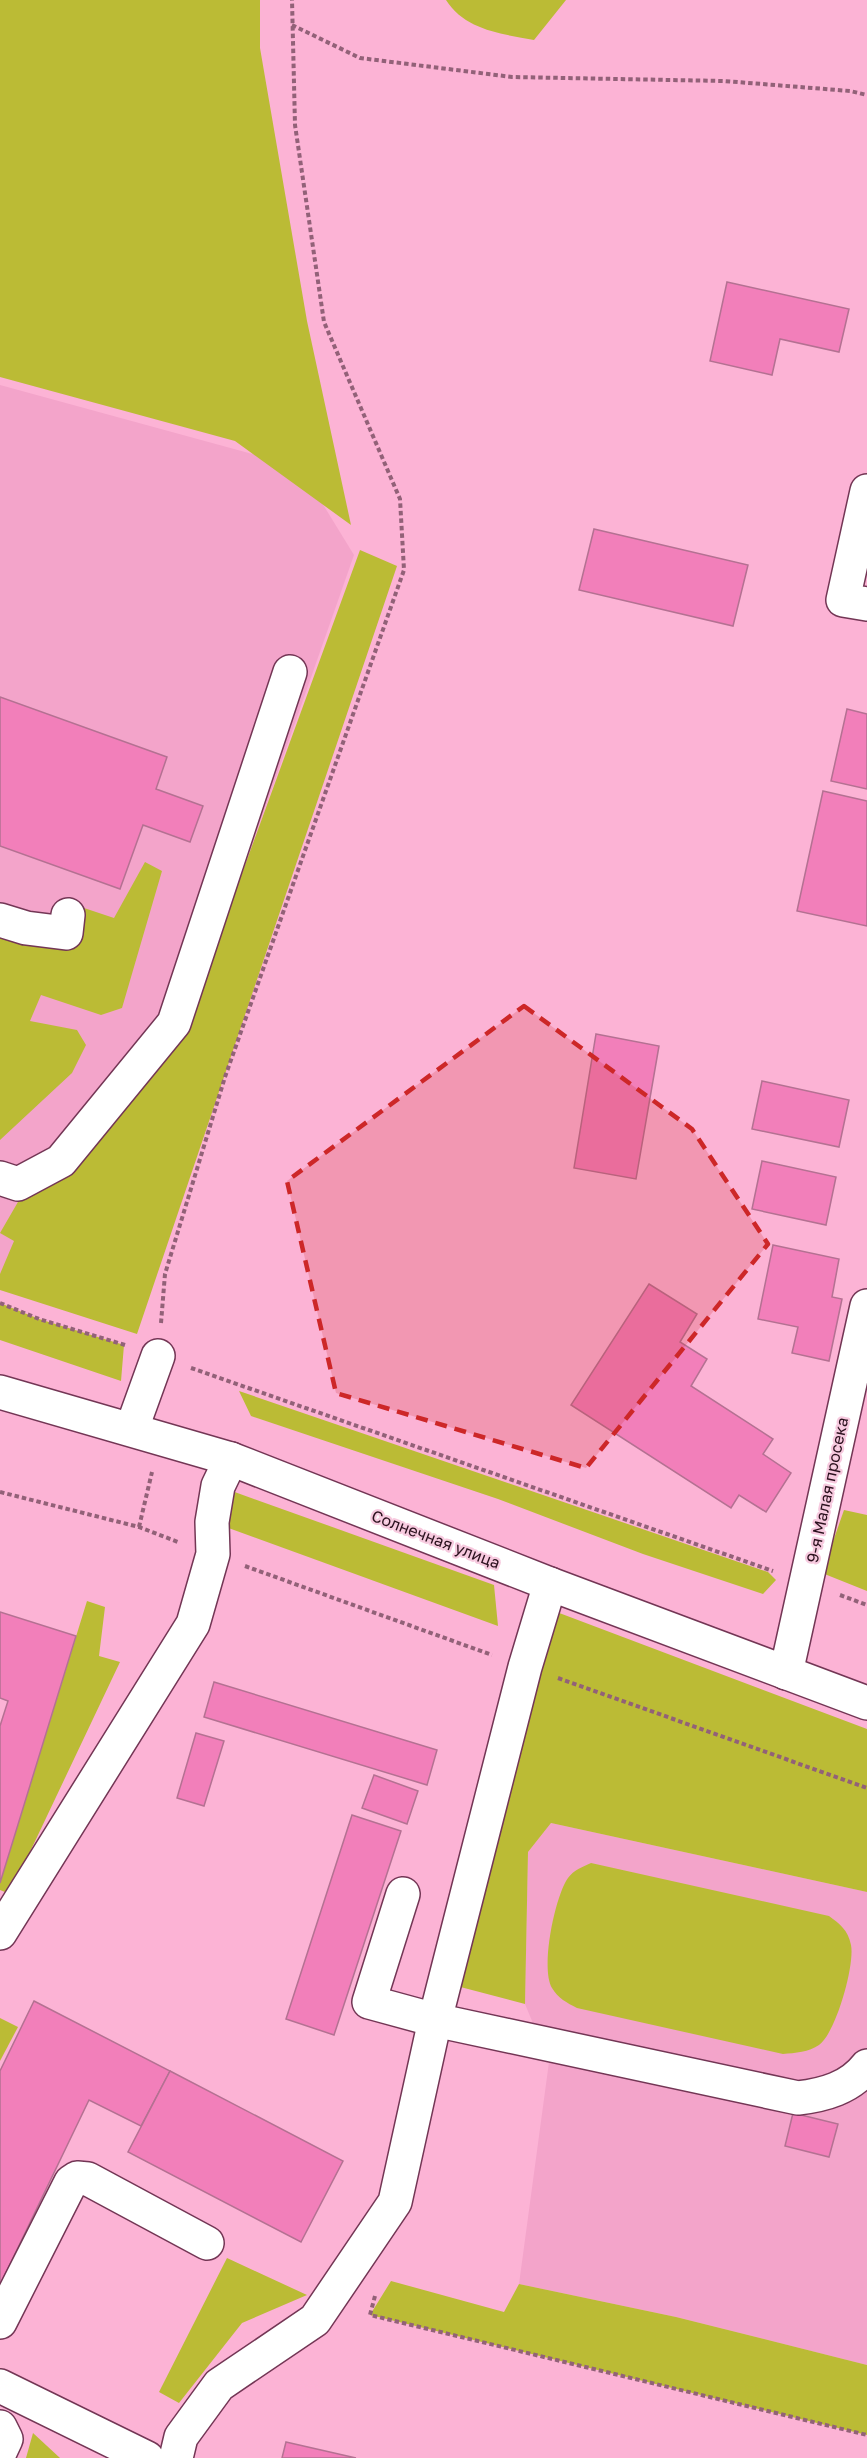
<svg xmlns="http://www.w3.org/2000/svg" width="867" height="2458" font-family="'Golos Text',sans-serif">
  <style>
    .built { fill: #f3a4ca }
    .green { fill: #bbbb35 }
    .building { fill: #f27fba; stroke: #b47192; stroke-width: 1.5 }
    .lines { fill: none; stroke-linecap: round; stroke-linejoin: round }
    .minor-casing { stroke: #733655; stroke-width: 36 }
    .major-casing { stroke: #733655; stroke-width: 36 }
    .path { stroke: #926178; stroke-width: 4; stroke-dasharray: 4.5 3; stroke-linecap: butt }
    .minor { stroke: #fff; stroke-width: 33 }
    .major { stroke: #fff; stroke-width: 33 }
    .marked { fill: #cd2728; fill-opacity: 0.2; stroke: #cd2728; stroke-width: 4.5; stroke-dasharray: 12 8; stroke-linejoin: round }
    .labels { text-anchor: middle; stroke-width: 4.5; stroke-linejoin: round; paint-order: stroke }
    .street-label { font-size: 16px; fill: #2b111e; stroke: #f7cadf }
  </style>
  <rect width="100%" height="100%" fill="#fcb3d5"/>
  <g class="built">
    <path d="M 0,385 L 300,467 L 354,555 L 184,1039 L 0,1279 Z"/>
    <path d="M 551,1823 L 867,1892 L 867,2365 L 676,2317 L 519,2284 L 549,2062 L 525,2004 L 528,1852 Z"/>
  </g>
  <g class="green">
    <path d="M 0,0 L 260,0 L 260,48 L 307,321 L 351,525 L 235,441 L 0,377 Z"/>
    <path d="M 446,0 L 566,0 L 534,40 C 502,34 465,30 446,0 Z"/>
    <path d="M 360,550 L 397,566 L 137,1334 L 0,1290 L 0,1274 L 14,1241 L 0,1233 L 33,1176 L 182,1038 Z"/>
    <path d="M 145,862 L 162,871 L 122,1008 L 101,1015 L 41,995 L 30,1021 L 77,1030 L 86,1045 L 72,1073 L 0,1140 L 0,919 L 66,933 L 84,908 L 114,918 Z"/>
    <path d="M 0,1303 L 39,1319 L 124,1345 L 121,1381 L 0,1340 Z"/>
    <path d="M 239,1391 L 768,1572 L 776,1580 L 763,1594 L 643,1554 L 498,1499 L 251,1416 Z"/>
    <path d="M 218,1486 L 494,1585 L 498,1626 L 212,1522 Z"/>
    <path d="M 844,1510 L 867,1515 L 867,1591 L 822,1573 Z"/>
    <path d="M 87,1601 L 105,1607 L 99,1656 L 120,1662 L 10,1894 L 0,1890 L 0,1883 Z"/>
    <path d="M 554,1611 L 867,1729 L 867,1892 L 551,1823 L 528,1852 L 525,2004 L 449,1984 Z"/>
    <path d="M 591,1863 L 829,1916 C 840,1924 848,1930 851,1945 C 855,1965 836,2033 819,2045 C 809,2052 795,2053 783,2054 L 577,2008 C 567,2003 558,1998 552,1988 C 540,1968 555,1896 568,1878 C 574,1870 582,1867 591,1863 Z"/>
    <path d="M 0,2018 L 18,2027 L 0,2061 Z"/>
    <path d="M 227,2258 L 307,2295 L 242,2323 L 179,2403 L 159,2392 Z"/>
    <path d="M 391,2281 L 504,2312 L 519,2284 L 676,2317 L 867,2365 L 867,2435 L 370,2315 Z"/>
    <path d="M 33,2433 L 60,2458 L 26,2458 Z"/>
  </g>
  <g class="building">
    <path d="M 727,282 L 849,309 L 839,352 L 780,339 L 772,375 L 710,361 Z"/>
    <path d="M 594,529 L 748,565 L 733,626 L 579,590 Z"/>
    <path d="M 0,697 L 167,757 L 156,789 L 203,806 L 190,842 L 143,825 L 120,889 L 0,846 Z"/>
    <path d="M 847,709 L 867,714 L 867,789 L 831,781 Z"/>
    <path d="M 823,791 L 867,801 L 867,926 L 797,911 Z"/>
    <path d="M 596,1034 L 659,1046 L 636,1179 L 574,1168 Z"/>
    <path d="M 762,1081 L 849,1100 L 839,1147 L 752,1129 Z"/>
    <path d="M 762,1161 L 836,1177 L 826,1225 L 752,1209 Z"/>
    <path d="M 773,1245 L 839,1259 L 832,1297 L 842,1299 L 829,1361 L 792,1353 L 798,1327 L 758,1319 Z"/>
    <path d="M 649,1284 L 697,1314 L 680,1342 L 707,1359 L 691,1386 L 773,1439 L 763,1454 L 791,1473 L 766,1512 L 739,1495 L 731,1508 L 571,1405 Z"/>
    <path d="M 0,1612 L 76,1636 L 0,1883 L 0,1726 L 8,1701 L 0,1698 Z"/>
    <path d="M 214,1682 L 437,1750 L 427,1785 L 204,1717 Z"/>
    <path d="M 196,1733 L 224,1741 L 204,1806 L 177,1798 Z"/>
    <path d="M 374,1775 L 418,1791 L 407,1824 L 362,1808 Z"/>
    <path d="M 352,1815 L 401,1831 L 334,2035 L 286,2019 Z"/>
    <path d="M 34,2001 L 170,2071 L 141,2126 L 89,2100 L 0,2285 L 0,2071 Z"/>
    <path d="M 170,2071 L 343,2161 L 301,2242 L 128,2152 Z"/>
    <path d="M 793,2113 L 838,2124 L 829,2157 L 785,2146 Z"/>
    <path d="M 286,2442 L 356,2458 L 282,2458 Z"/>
  </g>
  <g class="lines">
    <defs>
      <g id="minor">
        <path d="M 867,491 L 843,600 L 867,604"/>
        <path d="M 0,920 L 26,928 L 66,933 L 68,915"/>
        <path d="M 0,1178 L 18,1184 L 61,1161 L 174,1023 L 290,672"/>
        <path d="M 132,1428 L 158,1356"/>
        <path d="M 786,1673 L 867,1306"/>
        <path d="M 403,1894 L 369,2002 L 435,2020 L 798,2098 C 824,2095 850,2088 867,2066"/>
        <path d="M 0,1933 L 193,1624 L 213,1554 L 212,1522 L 218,1486 L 231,1459"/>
        <path d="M 0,2322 L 71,2182 L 77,2178 L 88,2179 L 207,2243"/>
        <path d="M 0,2386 L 147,2458"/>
        <path d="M 0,2427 L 6,2439 L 0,2452"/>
        <path d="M 176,2458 L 181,2437 L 219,2385 L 315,2320 L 395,2202 L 435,2020 L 525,1667 L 550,1584"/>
      </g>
      <path id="major" d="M 0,1392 L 231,1459 L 550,1584 L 867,1703"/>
    </defs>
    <use href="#minor" class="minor-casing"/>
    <use href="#major" class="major-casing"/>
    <g class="path">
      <path d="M 292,25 L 360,58 L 512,77 L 724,81 L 850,91 L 867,95"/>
      <path d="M 0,1303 L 39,1319 L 125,1345"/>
      <path d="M 161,1323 L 165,1274 L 225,1077 L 404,570 L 400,499 L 324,322 L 295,125 L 292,0"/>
      <path d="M 191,1368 L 773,1571"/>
      <path d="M 0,1492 L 139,1527 L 178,1542"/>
      <path d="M 139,1527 L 152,1472"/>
      <path d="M 245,1566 L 492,1655"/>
      <path d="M 840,1595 L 867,1605"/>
      <path d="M 558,1678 L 867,1788"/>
      <path d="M 375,2296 L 370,2315 L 867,2435"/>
    </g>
    <use href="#minor" class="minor"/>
    <use href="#major" class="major"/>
  </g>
  <path class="marked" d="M 524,1006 L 692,1129 L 768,1244 L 586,1468 L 336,1393 L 287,1181 Z"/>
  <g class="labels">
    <g class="street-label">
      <text transform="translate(827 1490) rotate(-78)" y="6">9-я Малая просека</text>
      <text transform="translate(436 1539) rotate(21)" y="6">Солнечная улица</text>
    </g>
  </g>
</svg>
